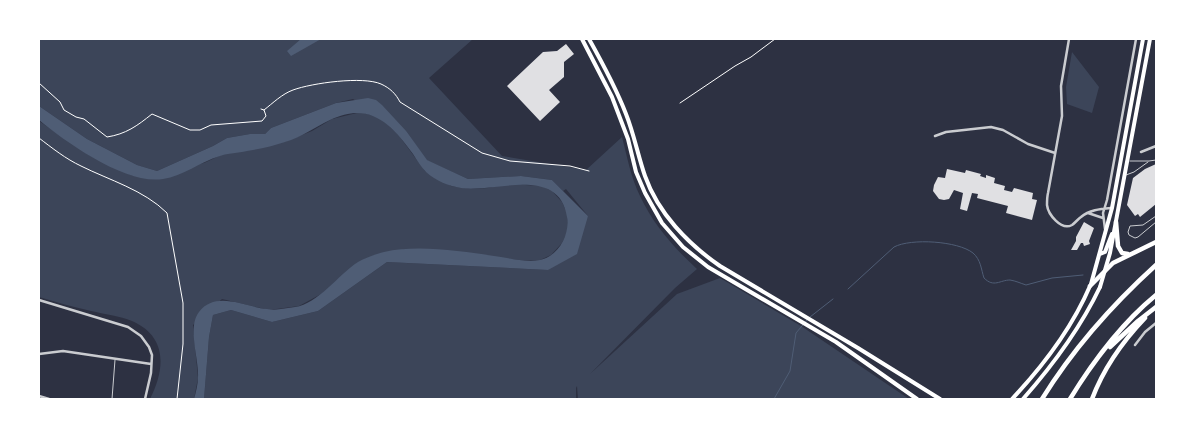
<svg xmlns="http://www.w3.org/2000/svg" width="1195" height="438" viewBox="0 0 1195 438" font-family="'Titillium Web',sans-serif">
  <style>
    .green { fill: #3c4559 }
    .water { fill: #4f5d75 }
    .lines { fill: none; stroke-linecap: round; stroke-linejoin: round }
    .stream { stroke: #4f5d75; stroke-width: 1 }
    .building { fill: #e0e0e3 }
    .path { stroke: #fff; stroke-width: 1 }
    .service { stroke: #caccd0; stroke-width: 1 }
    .minor { stroke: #caccd0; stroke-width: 2.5 }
    .primary { stroke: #fff; stroke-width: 4 }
    .trunk { stroke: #fff; stroke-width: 4 }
    .motorway { stroke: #fff; stroke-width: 4.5 }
  </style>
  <rect width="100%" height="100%" fill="#2d3142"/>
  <path class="green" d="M39 39H473L429 78 502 156 586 170 622 137C627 156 631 178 640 196 653 224 674 248 697 269L675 288 590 374 677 294 720 278 801 326 909 399H578L577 386 576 388V399H204L209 337 213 315 231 310 272 322 318 311 387 262 548 270 588 216 566 189 563 191 552 180 521 176 468 179 426 160 407 132 353 99 336 103 271 128 265 134H250L227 138 213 146 157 171 137 165 87 139 39 106Z
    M1072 52 1099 87 1092 113 1067 104 1066 87Z
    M361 112 380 118 397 133 425 171 451 186 469 189 488 188 506 184 542 186 552 191 562 202 567 213 568 231 562 243 551 255 540 260H519L426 249H404L299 306 269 310 222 299 193 325 198 378 194 399H150C165 369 168 337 132 321 120 316 104 314 91 311 73 307 56 302 39 297V121L89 155 133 176 204 163 221 155 287 141 312 131 332 119Z"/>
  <path class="water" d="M301 39H321L291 56 287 51Z
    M368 98 376 100 382 105 407 132 427 160 468 179 521 176 552 180 588 216 577 254 548 270 387 262 318 311 272 322 231 310 213 315 209 337 204 399H194C196 392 198 384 198 377 199 359 187 327 199 312 216 290 245 307 267 309 276 311 286 308 295 307 318 304 338 275 358 262 365 258 376 254 384 252 420 244 465 252 501 257 513 259 527 262 540 260 559 256 570 234 567 217 559 165 494 193 461 188 449 186 436 181 426 172 421 167 417 160 413 154 391 123 369 101 330 120 315 127 302 137 285 142 273 146 260 149 247 151 238 153 228 153 220 156 200 162 183 176 163 179 126 185 67 143 39 120V106L87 139 137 165 157 171 213 146 227 138 250 134H265L271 128 336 103Z"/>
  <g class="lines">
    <path class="stream" d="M848 289 894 247C911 238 958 241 973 253 981 260 981 269 984 278 994 288 1000 280 1010 280 1016 281 1020 283 1026 285L1052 278 1083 275
      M810 317 833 299
      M774 399 790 371 796 333 807 320"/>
  </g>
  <path class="building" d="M566 44 574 54 564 62V77L549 90 560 102 540 121 507 86 543 52 557 51Z
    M1156 164V204L1140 217 1138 214 1135 216 1127 205 1133 178 1145 169Z
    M947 169 965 173 966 170 981 174 980 176 986 178V175L995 178 994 183 1005 186 1004 190 1012 192 1014 188 1033 193 1032 199 1037 200 1032 220 1006 213 1008 206 977 198 978 194 972 193 967 211 960 209 963 193 954 190 949 199 944 200 939 199 933 191 934 185 938 177 945 178Z
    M1084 222 1094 228 1089 241 1090 244 1084 246 1083 243H1081L1077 250H1071L1076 241V237Z"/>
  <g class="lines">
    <path class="path" d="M39 83 60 102 64 110 76 117 84 119 107 137C126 134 137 126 152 114L190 130H200L211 125 262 121 266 116 264 110 261 109
      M680 103 735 66 751 57 775 39
      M264 110C273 103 282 94 293 90 312 83 363 76 381 84 390 88 396 94 400 102L482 153 510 161 570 166 589 171
      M39 138C52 148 66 159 81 166 109 180 144 190 167 213L183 303V344L177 399"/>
    <path class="service" d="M1130 161H1149L1156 160
      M1126 175 1134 172 1148 162
      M1156 216 1143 225 1130 226 1128 232 1129 235 1135 238 1138 237 1156 222
      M112 399 115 360"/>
    <path class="minor" d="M1069 39 1061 86 1062 116 1048 193C1047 197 1047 201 1047 205 1048 214 1061 231 1072 225 1075 223 1078 219 1081 217 1089 210 1100 209 1111 208
      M935 136 946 132 991 127 1003 130 1028 144 1055 153
      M1141 152 1156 146
      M1088 213 1103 218
      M1105 229 1103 213 1107 200 1136 39
      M39 300 128 327 141 336 149 347 152 355 151 373 145 399
      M1135 345 1145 332 1156 323
      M39 354 63 351 151 364
      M39 396 49 399"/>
    <path class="primary" d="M1100 254 1105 252 1112 234
      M1091 284 1112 208 1143 39
      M1100 287 1110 253 1150 39"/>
    <path class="trunk" d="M582 39 612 97 628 139 636 172 645 193 662 223 683 247 708 267 836 342 917 399
      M589 39C603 64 616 88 626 114 634 134 638 156 645 176 658 213 688 244 720 266L858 348 940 399
      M1012 399C1044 365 1072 328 1090 286
      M1023 399C1053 365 1080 329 1100 287"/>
    <path class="motorway" d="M1116 222 1118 246 1122 253 1128 254
      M1090 286 1113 263 1156 242
      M1110 347 1138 321 1156 307
      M1042 399C1073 349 1113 304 1156 265
      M1070 399C1092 363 1123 322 1156 295
      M1092 399C1103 370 1123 341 1145 318"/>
  </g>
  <rect width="1195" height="438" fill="none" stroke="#ffffff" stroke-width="80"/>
</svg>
